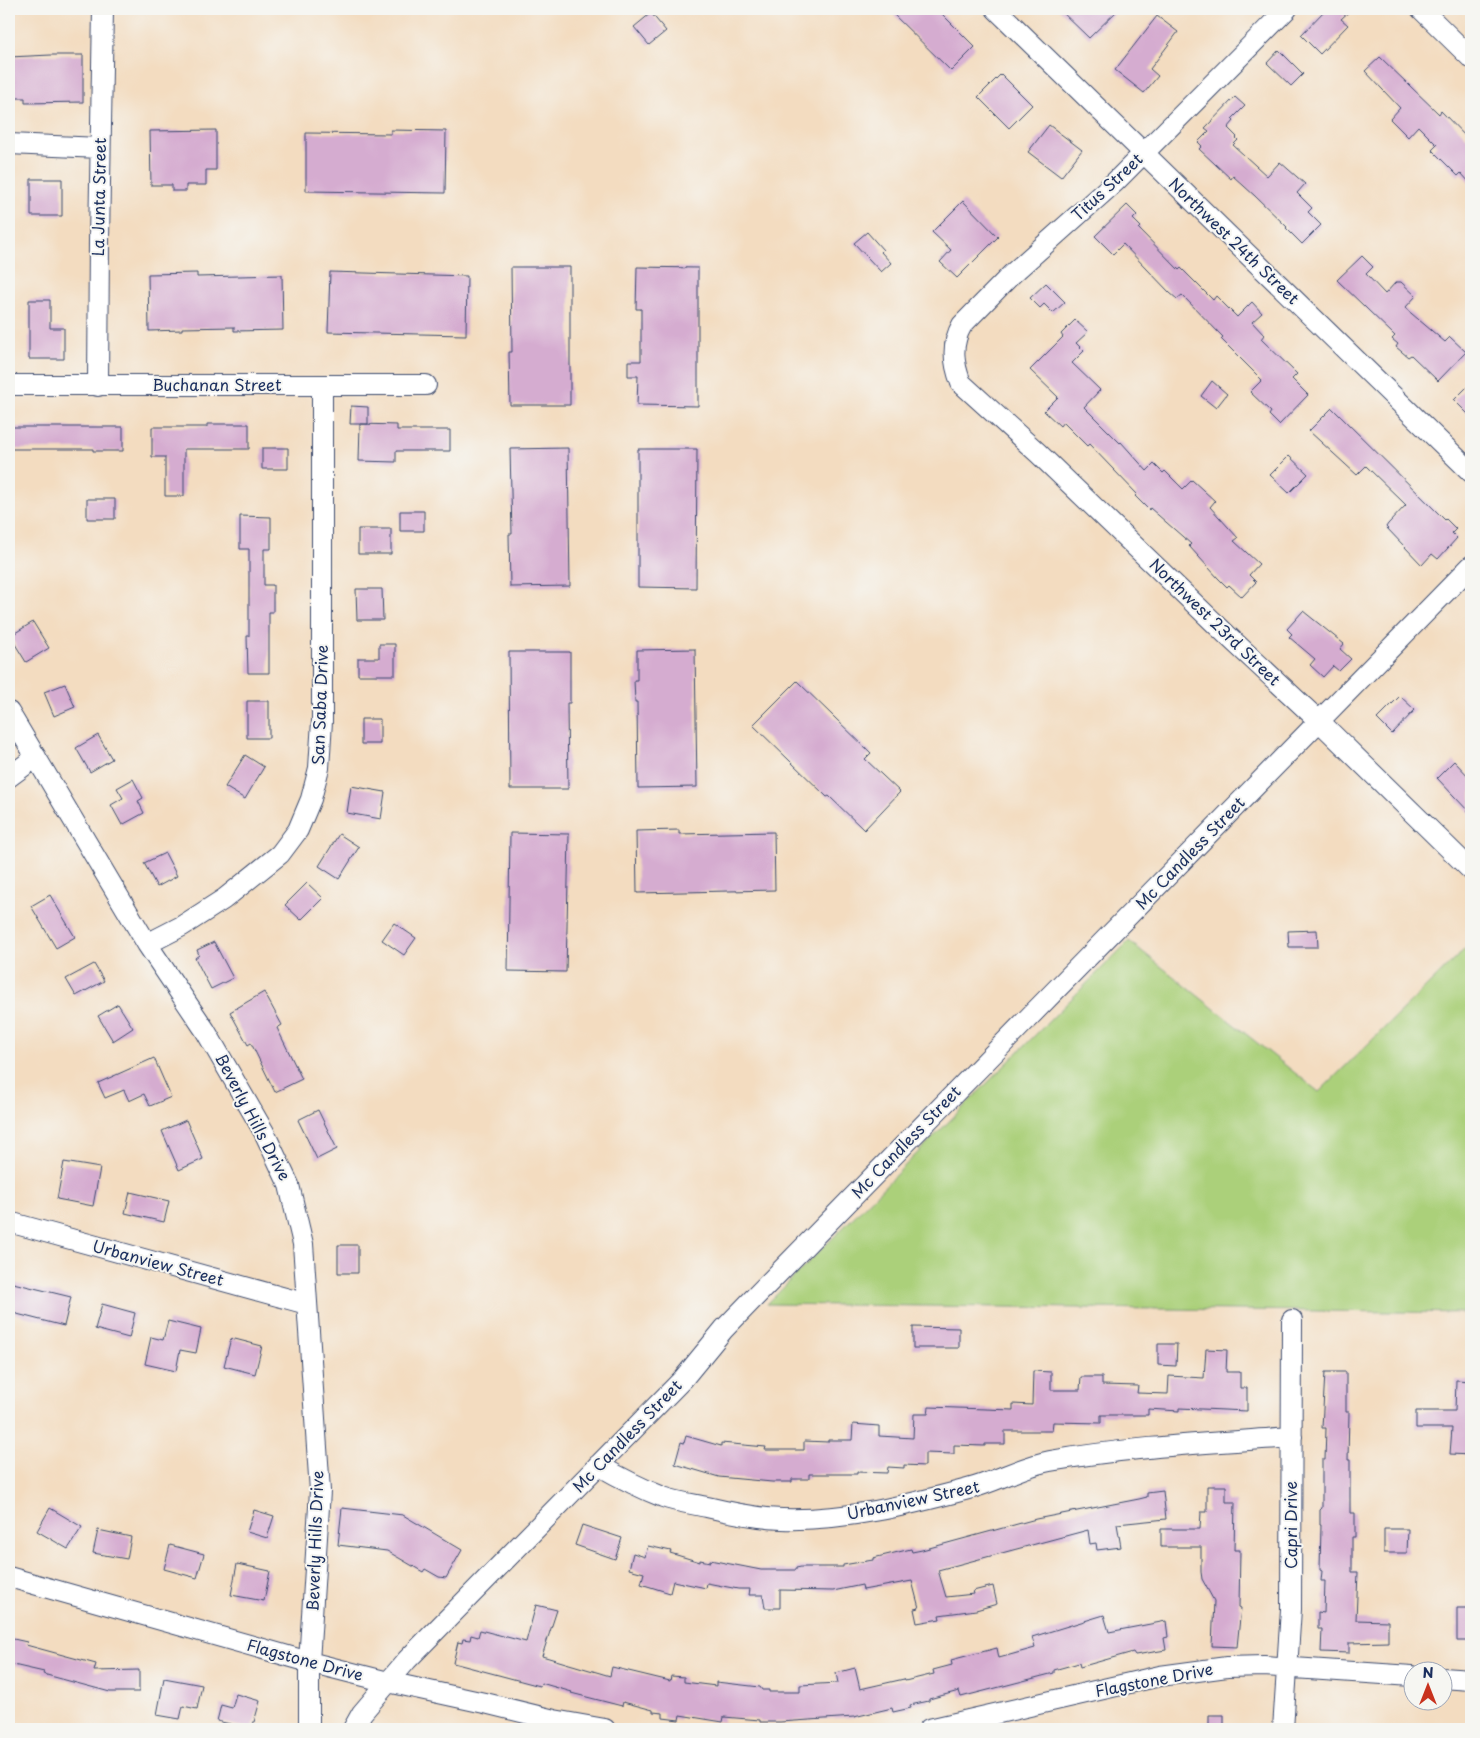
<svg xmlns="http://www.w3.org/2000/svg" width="1480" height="1738" viewBox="0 0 1480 1738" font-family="'Playpen Sans',sans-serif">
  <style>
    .green { fill: #abd07a; stroke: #63806c }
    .building { fill: #d5acd0 }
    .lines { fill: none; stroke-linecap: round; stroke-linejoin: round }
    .street-casing { stroke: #3b496d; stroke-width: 22 }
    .street { stroke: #fff; stroke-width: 20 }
    .labels { text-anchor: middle; stroke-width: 4; stroke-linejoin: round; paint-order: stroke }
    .street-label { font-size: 16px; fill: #1b2f5e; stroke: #f6f6f2 }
  </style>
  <rect width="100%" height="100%" fill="#f6f6f2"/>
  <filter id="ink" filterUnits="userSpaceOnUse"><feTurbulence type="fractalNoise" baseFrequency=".02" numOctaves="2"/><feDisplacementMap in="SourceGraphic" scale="10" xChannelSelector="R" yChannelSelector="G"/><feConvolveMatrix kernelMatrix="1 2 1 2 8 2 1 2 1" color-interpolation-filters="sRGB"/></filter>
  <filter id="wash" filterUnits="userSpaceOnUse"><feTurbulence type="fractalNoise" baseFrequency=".0096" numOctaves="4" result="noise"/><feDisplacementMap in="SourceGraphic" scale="20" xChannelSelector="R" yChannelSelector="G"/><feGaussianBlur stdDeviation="1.12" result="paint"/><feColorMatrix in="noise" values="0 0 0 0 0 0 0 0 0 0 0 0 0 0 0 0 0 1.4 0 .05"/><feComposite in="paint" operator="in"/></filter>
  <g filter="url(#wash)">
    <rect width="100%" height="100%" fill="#f3dcc0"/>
    <path class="green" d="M1129 941 1319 1092 1471 943V1313L767 1304Z"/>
    <g id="blocks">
      <path class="building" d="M888 9H937L975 47 951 71Z
        M1059 9H1119L1089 38Z
        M1326 9H1352L1341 19 1348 25 1320 54 1301 35Z
        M651 13 666 31 649 45 634 27Z
        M1157 16 1178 32 1150 69 1158 76 1144 93 1115 70Z
        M1279 50 1303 74 1291 86 1267 63Z
        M51 55H83V102L25 103V98H10L9 57Z
        M1380 57 1439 114 1441 111 1471 142V184L1461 173 1458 176 1432 150 1437 145 1418 126 1408 137 1390 119 1400 108 1365 71Z
        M1001 74 1032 105 1009 128 978 97Z
        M1235 97 1245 106 1232 119 1234 121 1228 128 1237 137 1236 138 1238 140 1233 145 1267 176 1280 162 1305 184 1297 193 1312 208 1308 212 1321 225 1302 244 1286 228 1287 227 1255 196 1233 176 1231 179 1199 149 1202 146 1198 142 1209 131 1205 128Z
        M1049 125 1082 150 1061 177 1028 152Z
        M216 130V170H206V185H186V191H172V185H151L150 131Z
        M391 130 446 131 445 193 306 191V133L391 134Z
        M31 179H62V216H31Z
        M963 201 998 237 957 278 940 262 951 250 932 232Z
        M1127 205 1137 215 1133 219 1141 227 1139 229 1179 270 1181 268 1213 300 1216 296 1237 317 1252 302 1262 313 1252 322 1264 335 1261 339 1297 374 1292 379 1308 395 1279 425 1269 415 1271 412 1250 392 1262 380 1221 339 1223 337 1182 295 1177 299 1170 293 1123 244 1113 254 1095 236Z
        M867 232 883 250 881 252 891 263 881 272 854 243Z
        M1362 256 1373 267 1366 274 1385 294 1396 282H1401L1416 296 1405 308 1445 342 1450 337 1466 352 1438 381 1411 355 1408 357 1396 347 1398 344 1392 339 1395 336 1337 280Z
        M511 267H570V405H510L509 352H512Z
        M637 267 698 268V406L637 405 638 376H628V361H641V309H636Z
        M330 272 467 276 466 335 328 332Z
        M197 273V277L282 275 283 330 234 331V327L182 328V330L149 331 148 274Z
        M1046 283 1065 302 1053 313 1044 304 1040 308 1030 298Z
        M29 300H50V328H64V359H29Z
        M1075 320 1088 332 1076 343 1084 351 1072 363 1100 390 1084 407 1120 443 1121 442 1147 471 1154 464 1163 473 1165 471 1183 489 1192 480 1215 501 1210 507 1238 538 1234 541 1259 564 1249 575 1256 582 1242 597 1229 585 1227 587 1218 578 1189 546 1191 544 1150 508 1149 510 1135 496 1137 494 1089 444 1087 446 1063 422 1060 426 1044 411 1058 397 1030 370 1063 337 1061 334Z
        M1212 381 1227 394 1216 408 1201 396Z
        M1471 383V417L1454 400Z
        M351 406 368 407V424H350Z
        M1332 408 1445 520 1446 519 1456 529 1452 533 1457 538 1438 559 1432 554 1422 565 1386 527 1388 524 1406 505 1366 466 1357 475 1309 431Z
        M207 424H249V449H184V496H165V457H152V427H207Z
        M360 424 397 425V430H450V451H396V462L359 461Z
        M9 427H123V451H93V449H9Z
        M262 448H288V469H262Z
        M568 448 570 586 510 587 509 534H512L510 449Z
        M638 449H697L696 588 638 587Z
        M1289 456 1308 474 1289 493 1270 475Z
        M87 499H115V519H87Z
        M400 511H424V531H400Z
        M240 516 271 517V549H264V585H273V612H269V673H248L247 636H249V549H240Z
        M358 529H391V554H358Z
        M356 589H382L383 620H357Z
        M1303 611 1344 644 1340 649 1351 659 1339 671 1333 666 1323 677 1310 665 1315 659 1289 637 1292 634 1287 629Z
        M33 622 49 648 26 662 10 636Z
        M379 644H395V675H358V658H379Z
        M695 649 697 787 638 788 637 702H635L634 680H637V650Z
        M509 652H570V703H567L568 789H510Z
        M797 681 871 753 865 759 900 792 864 830 829 796 827 797 753 725Z
        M65 684 75 707 54 716 44 692Z
        M1400 696 1415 710 1392 734 1377 719Z
        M247 701H269V738H247Z
        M361 719H380V744H361Z
        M98 735 112 759 90 772 76 748Z
        M245 755 264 767 245 799 225 787Z
        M1454 761 1471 779V814L1437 778Z
        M133 779 143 798 138 801 144 813 122 825 111 805 123 798 117 788Z
        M351 786 385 792 381 819 347 813Z
        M679 830V834L774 832 775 890 637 893 636 831Z
        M510 833 569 834 566 972 508 971Z
        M339 834 359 847 339 879 319 866Z
        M165 853 177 876 157 887 144 863Z
        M307 883 323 898 301 920 285 905Z
        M50 895 75 937 56 948 31 906Z
        M394 923 416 938 404 955 382 940Z
        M1317 930 1318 947H1289L1288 931Z
        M214 942 233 978 211 989 195 958 199 955 197 950Z
        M94 964 104 981 76 996 66 979Z
        M264 992 282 1025 277 1028 302 1079 275 1092 251 1043 248 1045 230 1012Z
        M118 1004 133 1028 113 1041 98 1016Z
        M154 1058 171 1097 150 1106 144 1094 129 1101 124 1090 105 1098 98 1083Z
        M318 1110 337 1149 317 1159 298 1120Z
        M186 1120 203 1159 179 1170 162 1131Z
        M64 1162 100 1168 93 1206 57 1199Z
        M130 1192 169 1201 164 1222 125 1213Z
        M338 1245H358V1273H338Z
        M9 1282 71 1297 64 1326 9 1312Z
        M102 1304 135 1313 129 1338 95 1329Z
        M168 1321 201 1329 196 1353 180 1350 176 1371 145 1364 151 1337 163 1340Z
        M913 1327 959 1328V1348H913Z
        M231 1338 262 1346 255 1374 224 1366Z
        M1158 1344H1177L1176 1366 1158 1365Z
        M1206 1349 1227 1350 1226 1372H1240V1388H1247V1411L1179 1408V1411L1148 1409V1415H1101V1423L1053 1422 1052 1431H1005V1444H985V1446L954 1445V1454L925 1453V1466L904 1465V1468L888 1467 887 1473 857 1472V1474H809V1479H792V1482H772L719 1477 675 1464 681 1442 684 1443 686 1436 721 1446V1443L766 1447 765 1450H804V1441L828 1442V1440H852L853 1424 879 1426V1436L913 1438 914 1414H928L929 1407 1013 1410V1404L1032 1405 1033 1371 1051 1372V1390H1080L1081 1377H1102V1385L1138 1386 1137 1393 1168 1394 1169 1376 1204 1378Z
        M1325 1372H1346V1412H1349L1348 1460H1350V1513H1355V1537H1352V1572H1358L1356 1620 1388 1621V1642L1349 1643V1653L1321 1652 1322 1629H1318V1612L1324 1613 1325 1581H1321L1322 1571 1320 1570 1321 1525H1320V1510L1322 1508V1460H1325L1326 1428H1322Z
        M1456 1380 1471 1381V1455L1450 1454 1452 1428H1416V1411H1455Z
        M1207 1486H1226V1502H1235L1234 1550H1240L1239 1607 1241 1608 1237 1647 1212 1646 1214 1601 1202 1579 1201 1572V1547H1161V1529H1200L1201 1512H1207Z
        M1163 1491 1166 1519 1117 1524 1121 1547 1097 1550 1096 1543 1090 1544 1088 1530 938 1570 946 1597 974 1594 973 1591 993 1586 997 1604 976 1610 939 1615 940 1619 917 1623 914 1609 919 1608 912 1581 863 1590 862 1585 833 1591 780 1590V1608H765L763 1595H749L750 1589H738L707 1583 706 1588 673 1581 670 1593 641 1584 644 1573 629 1569 633 1553 645 1557 648 1546 671 1551 670 1553 700 1562V1560L710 1562V1560L761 1570H796V1568L801 1567H843V1565L873 1560V1558L911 1549 912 1552 922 1550 1036 1519 1139 1499 1147 1497V1493Z
        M50 1508 82 1527 68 1549 37 1531Z
        M342 1508 403 1515 462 1550 446 1578 439 1577 425 1569 423 1572 387 1551 338 1545Z
        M254 1510 274 1516 267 1538 247 1532Z
        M582 1525 622 1538 615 1559 575 1545Z
        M1384 1529H1408L1407 1553H1384Z
        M98 1530 131 1537 127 1559 93 1553Z
        M170 1545 204 1554 197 1578 164 1569Z
        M237 1564 270 1571 264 1601 231 1595Z
        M536 1605 557 1610 542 1656 610 1676 612 1667 670 1681 671 1676 684 1677V1682L716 1686V1682L760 1687 762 1690H769V1692H800V1685L838 1683 836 1673 855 1668 860 1689 904 1679 905 1681 934 1674 933 1670 952 1665 951 1660 997 1648 999 1658 1035 1648 1032 1637 1104 1615 1109 1632 1166 1621 1168 1637 1164 1638 1166 1650 1135 1655 1133 1652 1080 1667 1079 1663 1054 1670V1673L961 1697 959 1691 929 1699V1701L910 1705 911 1708 893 1712 892 1708 854 1717 780 1722H760V1720L724 1717 723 1722 680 1715 679 1720 663 1718V1713L653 1712V1710L623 1702 622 1706 571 1693 572 1692 541 1683 540 1686 453 1663 458 1642 462 1643 463 1639 470 1640 471 1635 478 1637 480 1630 526 1642Z
        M1457 1608H1471V1641H1457Z
        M9 1638 27 1642 26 1645 96 1664 94 1671 139 1670V1692H110L43 1674 44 1672 9 1664Z
        M164 1678 202 1685 197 1709 183 1706 180 1719 157 1715Z
        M236 1694 260 1701 252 1729 217 1721 221 1705 232 1708Z
        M1209 1715H1224V1729H1209Z"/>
    </g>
  </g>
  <g filter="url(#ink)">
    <use href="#blocks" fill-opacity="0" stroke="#3b496d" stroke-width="1"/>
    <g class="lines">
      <defs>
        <path id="street" d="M996 9 1471 472
          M1287 9 1115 182 1012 274 962 325C951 344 953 363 961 383L1038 453 1228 636 1319 721 1471 870
          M1421 9 1471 58
          M9 144 100 148
          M9 385H426
          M98 386 99 240 103 9
          M9 712 147 944 205 1030 264 1132 289 1185 303 1244 320 1491 309 1662V1729
          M9 777 36 757
          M147 944 182 926 224 899 280 854 298 830 311 799 319 768 322 721V385
          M9 1222 307 1304
          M598 1465C619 1477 640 1488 663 1497 677 1502 693 1504 707 1507 732 1513 757 1518 782 1519 845 1521 908 1505 968 1489 996 1482 1022 1466 1050 1461 1130 1447 1211 1443 1292 1437
          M9 1577 309 1662 388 1682 489 1704 554 1720 605 1729
          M1442 1678 1471 1680
          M353 1729 362 1713 407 1660 683 1379 724 1329 754 1298 1471 566
          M929 1729 1160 1676 1227 1667 1264 1666 1412 1676
          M1283 1729 1291 1609 1292 1320"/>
      </defs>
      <use href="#street" class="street-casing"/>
      <use href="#street" class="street"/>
    </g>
  </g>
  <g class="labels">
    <g class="street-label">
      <text transform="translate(1107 187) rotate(-43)" y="6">Titus Street</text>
      <text transform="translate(99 197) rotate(-89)" y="6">La Junta Street</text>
      <text transform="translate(1234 241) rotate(44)" y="6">Northwest 24th Street</text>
      <text x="217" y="391">Buchanan Street</text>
      <text transform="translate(1215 622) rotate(44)" y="6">Northwest 23rd Street</text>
      <text transform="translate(320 705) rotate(-88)" y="6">San Saba Drive</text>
      <text transform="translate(1190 853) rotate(-46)" y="6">Mc Candless Street</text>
      <text transform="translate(253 1117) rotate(62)" y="6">Beverly Hills Drive</text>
      <text transform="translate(906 1142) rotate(-46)" y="6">Mc Candless Street</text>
      <text transform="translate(158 1263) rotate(15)" y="6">Urbanview Street</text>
      <text transform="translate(627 1436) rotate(-46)" y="6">Mc Candless Street</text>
      <text transform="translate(913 1500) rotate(-12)" y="6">Urbanview Street</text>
      <text transform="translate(1291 1525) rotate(-90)" y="6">Capri Drive</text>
      <text transform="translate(315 1541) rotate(-88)" y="6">Beverly Hills Drive</text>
      <text transform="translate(305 1660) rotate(15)" y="6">Flagstone Drive</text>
      <text transform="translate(1154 1680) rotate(-11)" y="6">Flagstone Drive</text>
    </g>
  </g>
  <rect width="1480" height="1738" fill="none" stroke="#f6f6f2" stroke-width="30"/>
  <g transform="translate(1428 1686)"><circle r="24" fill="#f6f6f2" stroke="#9ea6b7"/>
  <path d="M0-4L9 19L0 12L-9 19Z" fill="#c8321e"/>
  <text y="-8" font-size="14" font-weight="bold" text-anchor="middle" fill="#1b2f5e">N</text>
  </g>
</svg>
